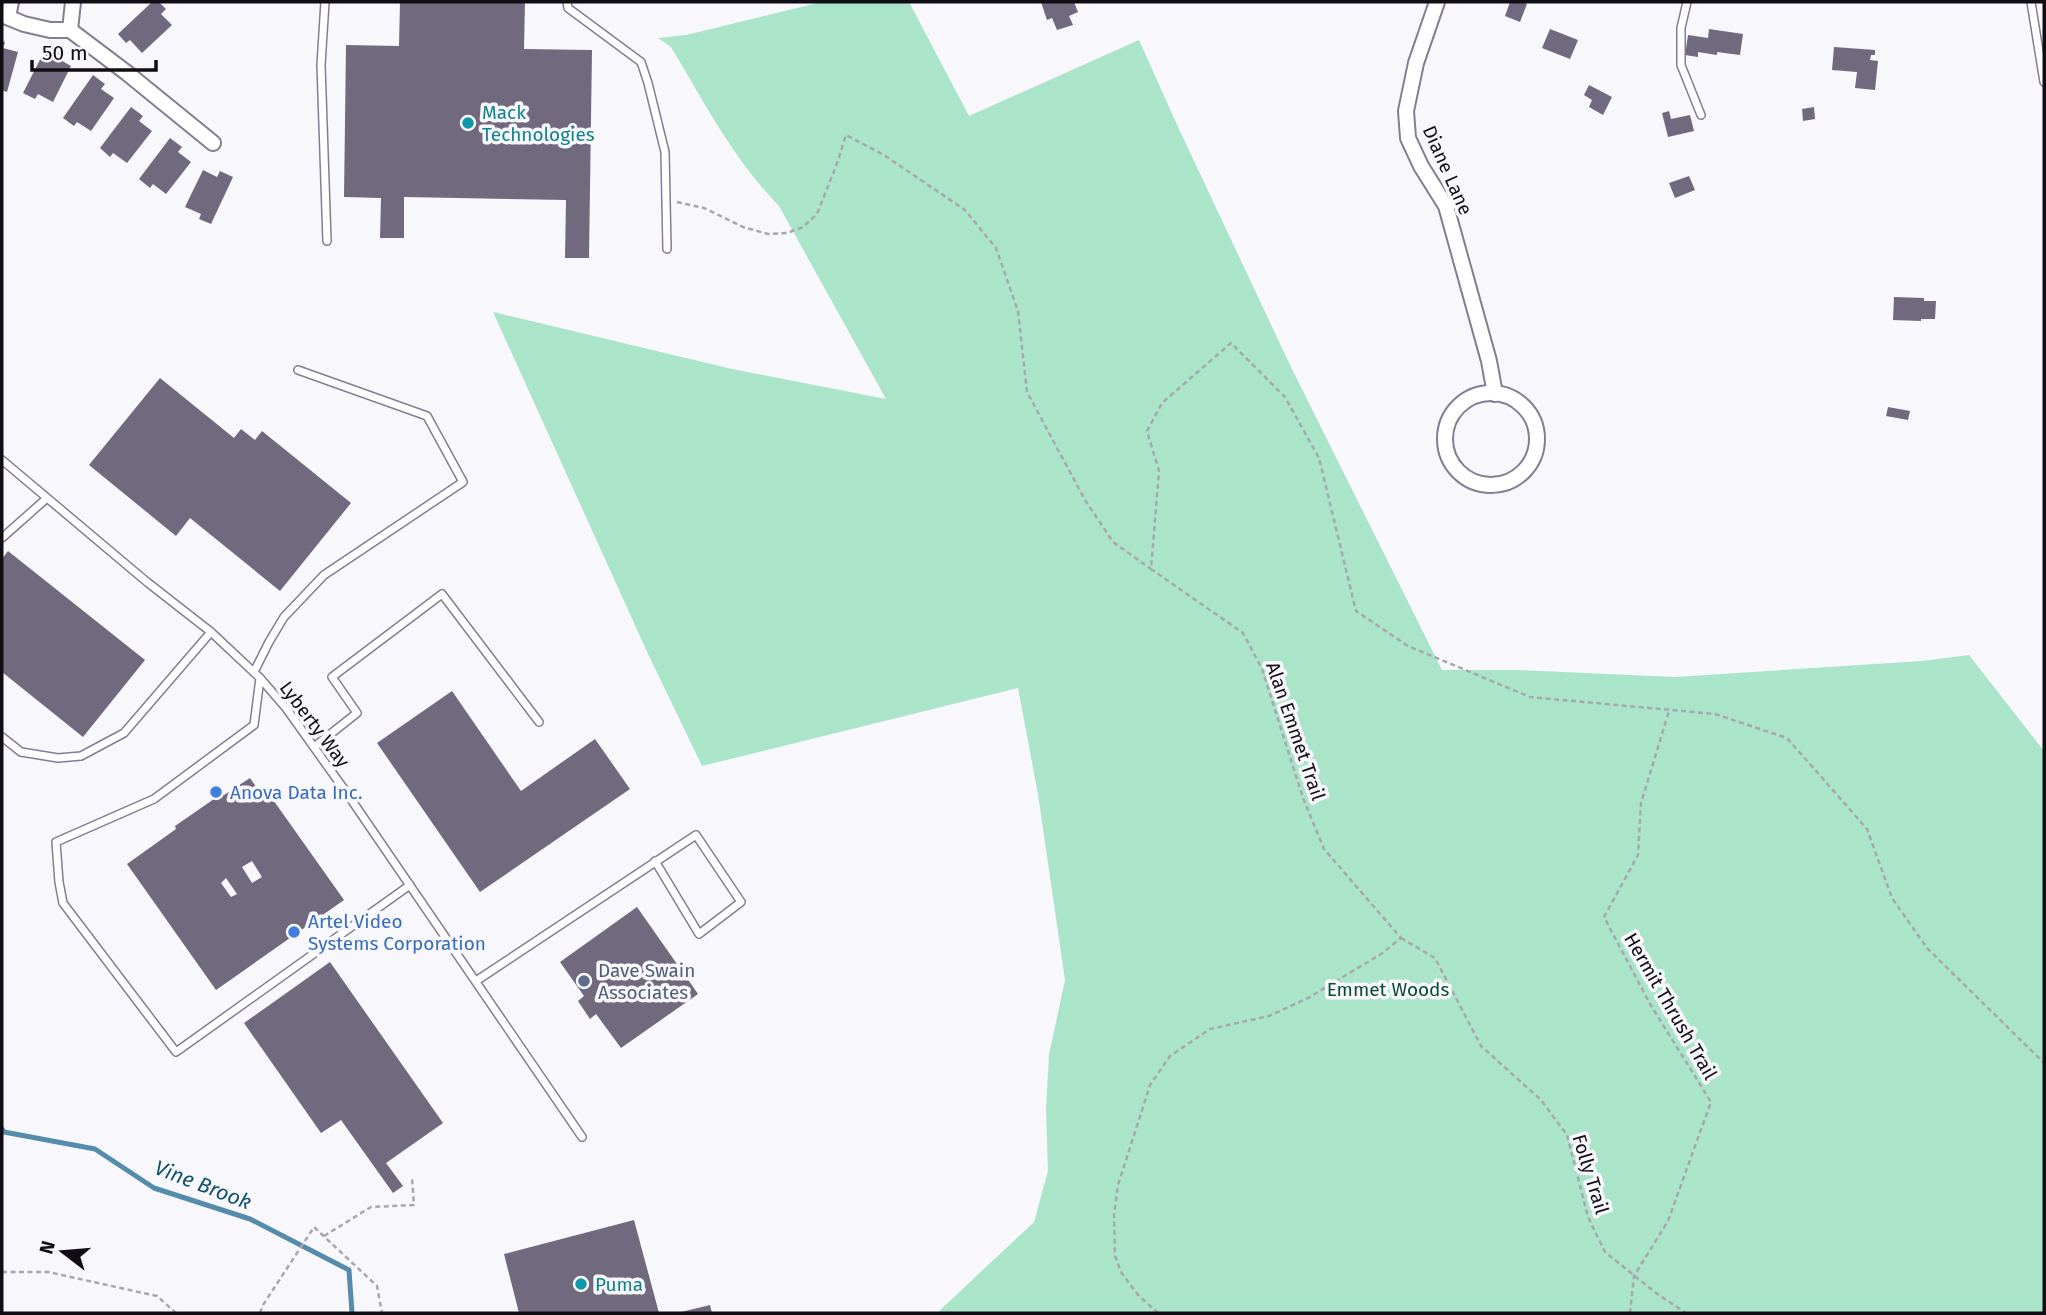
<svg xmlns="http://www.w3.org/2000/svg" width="2046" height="1315" viewBox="0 0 2046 1315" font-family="'Fira Sans',sans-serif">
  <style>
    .green { fill: #aae5c9 }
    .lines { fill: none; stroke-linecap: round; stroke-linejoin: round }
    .stream { stroke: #568cab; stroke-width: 5 }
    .building { fill: #71697e; fill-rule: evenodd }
    .service-casing { stroke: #857d93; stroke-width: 10 }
    .minor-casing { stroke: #857d93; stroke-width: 18 }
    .path { stroke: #a8a7ad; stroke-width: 2.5; stroke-dasharray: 5 3.5; stroke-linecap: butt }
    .service { stroke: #fff; stroke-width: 7 }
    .minor { stroke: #fff; stroke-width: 14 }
    .culture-dot { fill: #0f9aa8; stroke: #f8f7fc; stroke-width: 2.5 }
    .shop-dot { fill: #3f7fe0; stroke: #f8f7fc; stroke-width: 2.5 }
    .service-dot { fill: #5c6f8a; stroke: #f8f7fc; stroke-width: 2.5 }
    .labels { text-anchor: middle; stroke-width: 7; stroke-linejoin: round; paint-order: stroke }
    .culture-label { font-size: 19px; fill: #0d838f; stroke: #f8f7fc; text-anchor: start }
    .street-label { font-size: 19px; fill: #100d15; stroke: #f8f7fc }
    .shop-label { font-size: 19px; fill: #366cbe; stroke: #f8f7fc; text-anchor: start }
    .service-label { font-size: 19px; fill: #4e5e75; stroke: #f8f7fc; text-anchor: start }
    .park-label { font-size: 19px; fill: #064c35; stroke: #f8f7fc }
    .water-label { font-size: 21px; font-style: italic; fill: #0f506b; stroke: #f8f7fc }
  </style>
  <rect width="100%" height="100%" fill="#f8f7fc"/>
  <path class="green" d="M822 2H909L969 116 1139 40 1178 127 1290 365 1442 670H1516L1675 677 1922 661 1969 655 2044 751V1313H937L1034 1222 1048 1171 1046 1109 1049 1055 1065 980 1038 794 1018 688 702 766 649 656 493 312 732 369 886 399 779 206C734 160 704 102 671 47L658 38 686 35Z"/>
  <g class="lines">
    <path class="stream" d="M2 1129 4 1132 95 1149 154 1188 250 1219 349 1270 352 1313"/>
  </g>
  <path class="building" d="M152 2H159L166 9 161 14 172 25 142 53 130 40 126 43 118 34Z
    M400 2H525L524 49 592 50 589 258H565L566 200 404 197V238H380L381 198 344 197 346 45 399 46Z
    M1041 2H1074L1078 12 1069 16 1073 25 1057 30 1052 18 1047 20Z
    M1510 2H1521L1527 4 1520 22 1505 16Z
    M1550 29 1578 40 1570 59 1542 48Z
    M1709 29 1743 34 1740 55 1717 52V55L1698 52V57L1685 55 1688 35 1708 38Z
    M2 41 5 42 3 48 18 52 7 92 2 90Z
    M47 46 60 53 57 58 71 66 53 102 38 94 35 99 23 93Z
    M1834 47 1875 50V55H1871L1870 60 1878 61 1875 90 1855 88 1857 72 1832 70Z
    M93 75 105 84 101 89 114 98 91 131 77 122 74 126 63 118Z
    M1589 85 1612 97 1603 115 1589 107 1592 100 1584 95Z
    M131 107 143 116 139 121 152 131 127 163 113 153 110 157 100 148Z
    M1814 107 1815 119 1803 121 1802 109Z
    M1669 111 1671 119 1690 115 1694 131 1668 137 1662 113Z
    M170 138 182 147 178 152 191 162 166 194 153 184 150 188 139 179Z
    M203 170 217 177 220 171 233 177 211 224 199 219 201 214 185 207Z
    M1689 176 1695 190 1675 198 1669 183Z
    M1894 297 1924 298V301H1936L1935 319H1921V321L1893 320Z
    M160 378 234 438 241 429 255 440 262 431 351 503 280 591 190 518 176 536 89 465Z
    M1888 407 1910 411 1908 420 1886 416Z
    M8 551 145 660 83 737 2 672V559Z
    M452 691 521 791 595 739 630 789 480 892 377 743Z
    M250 778 259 791 264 787 344 900 216 990 127 864 176 829 175 826 214 799 208 792 217 785 224 795ZM252 861 262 877 252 883 242 867ZM226 878 237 894 231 897 221 883Z
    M637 907 698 994 621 1048 596 1014 590 1019 578 1001 584 996 560 962Z
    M330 962 443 1123 386 1163 403 1186 393 1193 341 1120 321 1133 244 1023Z
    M634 1220 659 1313H519L504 1254Z
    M710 1305 712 1313H681V1312Z"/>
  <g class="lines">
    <defs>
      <path id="service" d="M325 2 321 65 327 241
        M567 2 568 8 641 62 648 83 665 152 667 249
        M1687 2 1681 28V65L1701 115
        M2031 2 2044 82
        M2 460 147 582 211 632 260 678 286 708 346 792 582 1137
        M2 538 47 498
        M254 672 269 642 284 617 324 575 463 482 427 416 298 370
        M260 678 254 725 154 799 56 842 59 882 63 903 176 1052 410 885
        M2 737 21 752 58 758 81 756 124 733 211 632
        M314 747 357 713 332 677 442 594 539 722
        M476 981 696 835 741 902 699 934 655 861"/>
      <path id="minor" d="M1437 2 1416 63 1406 111 1408 138 1421 166 1446 206 1489 361 1495 394
        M2 15 24 24 50 30H70L127 73 213 143
        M8 17 11 2
        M70 30 73 2
        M1445 439a46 46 0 1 1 92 0a46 46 0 1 1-92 0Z"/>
    </defs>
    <use href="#service" class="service-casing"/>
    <use href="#minor" class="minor-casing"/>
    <path class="path" d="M677 202 704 208 743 227 768 234 787 233 803 227 817 214 836 166 846 135 884 155 965 210 996 248 1018 311 1027 392 1085 500 1113 542 1151 569
      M1401 938 1435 958 1481 1046 1541 1100 1567 1135 1588 1217 1605 1252 1656 1293 1686 1313
      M324 1236 371 1207 414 1205 412 1178
      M2 1272H48L157 1296 176 1313
      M260 1313 263 1305 314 1227 377 1286 382 1313
      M1158 1313 1138 1295 1121 1272 1115 1256 1114 1215 1118 1185 1150 1085 1170 1056 1210 1029 1269 1016 1308 998 1381 954 1401 938 1324 849 1303 798 1262 669 1243 633 1151 569 1159 471 1147 431 1162 403 1231 343 1285 397 1319 458 1356 611 1408 646 1530 697 1715 714 1787 738 1867 829 1892 898 1927 948 2044 1063
      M1630 1313 1634 1276 1668 1221 1711 1102 1650 1004 1604 917 1638 855 1641 803 1669 711"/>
    <use href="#service" class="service"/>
    <use href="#minor" class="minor"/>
  </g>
  <g class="culture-dot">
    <circle cx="468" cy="123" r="7"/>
    <circle cx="581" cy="1284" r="7"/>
  </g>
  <g class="shop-dot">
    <circle cx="216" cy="792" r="7"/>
    <circle cx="294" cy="932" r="7"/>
  </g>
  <circle class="service-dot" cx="584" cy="981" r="7"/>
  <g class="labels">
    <g class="culture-label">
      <text x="482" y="119">Mack<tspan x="482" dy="22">Technologies</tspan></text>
      <text x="595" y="1291">Puma</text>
    </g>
    <g class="street-label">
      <text transform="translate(1448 170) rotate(66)" y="7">Diane Lane</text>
      <text transform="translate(315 724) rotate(53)" y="7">Lyberty Way</text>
      <text transform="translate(1296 731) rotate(71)" y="7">Alan Emmet Trail</text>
      <text transform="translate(1671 1006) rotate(60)" y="7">Hermit Thrush Trail</text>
      <text transform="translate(1591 1174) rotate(73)" y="7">Folly Trail</text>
    </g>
    <g class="shop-label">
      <text x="230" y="799">Anova Data Inc.</text>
      <text x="308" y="928">Artel Video<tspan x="308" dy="22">Systems Corporation</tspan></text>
    </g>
    <g class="service-label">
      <text x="598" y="977">Dave Swain<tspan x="598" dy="22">Associates</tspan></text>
    </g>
    <g class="park-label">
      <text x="1388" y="996">Emmet Woods</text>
    </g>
    <g class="water-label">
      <text transform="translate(203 1185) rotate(21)" y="7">Vine Brook</text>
    </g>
  </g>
  <rect width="2046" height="1315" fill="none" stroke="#100d15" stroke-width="7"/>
  <g transform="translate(63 1252) rotate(286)" stroke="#f8f7fc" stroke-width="5" paint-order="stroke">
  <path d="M0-5L12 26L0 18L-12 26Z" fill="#100d15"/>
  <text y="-10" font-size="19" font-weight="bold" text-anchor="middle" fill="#100d15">N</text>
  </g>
  <path d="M32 60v10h124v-10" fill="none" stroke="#100d15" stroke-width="3.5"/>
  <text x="42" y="60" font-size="21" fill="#100d15" stroke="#f8f7fc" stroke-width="5" paint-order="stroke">50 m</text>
</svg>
